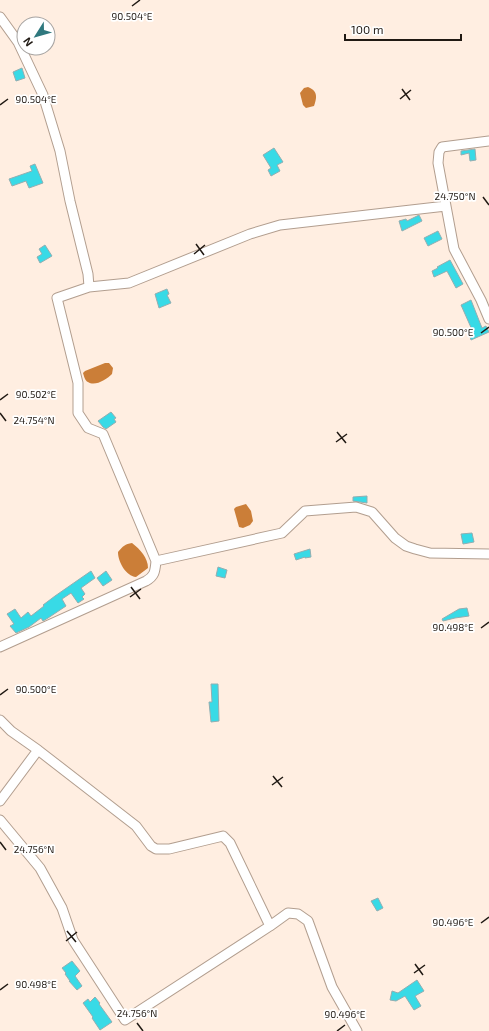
<svg xmlns="http://www.w3.org/2000/svg" width="489" height="1031" viewBox="0 0 489 1031" font-family="'Exo 2',sans-serif">
  <style>
    .water { fill: #cb7e38 }
    .building { fill: #38dae6; stroke: #92aeb1 }
    .lines { fill: none; stroke-linecap: round; stroke-linejoin: round }
    .minor-casing { stroke: #b29e8f; stroke-width: 11 }
    .minor { stroke: #fff; stroke-width: 9 }
    .ticks { fill: none; stroke: #201913; stroke-width: 1.5 }
    .ticks-label { font-size: 10px; text-anchor: middle; fill: #201913; stroke: #fff; stroke-width: 3.5; stroke-linejoin: round; paint-order: stroke }
  </style>
  <rect width="100%" height="100%" fill="#ffeee1"/>
  <path class="water" d="M308 87C318 91 317 97 314 106L306 108 303 105 300 93 304 88Z
    M105 363H109L113 368 112 374C107 379 95 387 88 382 85 381 84 376 83 373L85 371Z
    M246 504 251 511 253 521 250 525 243 528 239 527 234 509 236 507Z
    M132 543C140 549 148 558 148 568L136 577C126 576 118 562 118 552 123 546 125 544 132 543Z"/>
  <path class="building" d="M22 68 25 78 16 81 13 72Z
    M274 148 283 162 277 165 280 171 271 176 268 170 271 168 263 155Z
    M475 149 476 160 470 161 469 153 461 155V151Z
    M35 164 43 183 29 188 26 181 12 186 9 179 32 171 30 166Z
    M419 215 422 221 402 231 399 221 406 219 407 221Z
    M438 231 442 239 428 246 424 238Z
    M45 245 52 256 40 263 37 257 42 254 39 249Z
    M450 260 463 284 456 288 447 271 434 277 432 271 438 268 437 267Z
    M167 289 169 294 167 295 171 303 159 308 155 294Z
    M471 300 482 328 486 326 489 332 471 340 469 334 473 332 461 305Z
    M111 412 116 418 114 419 116 422 106 429 103 427 98 421Z
    M367 496V503L353 501V497Z
    M472 533 474 542 463 544 461 534Z
    M310 549 311 557 305 558V557L296 560 294 554Z
    M218 567 227 570 225 578 216 576Z
    M91 571 95 578 81 588 85 594 82 597 84 599 78 603 71 593 62 599 66 606 48 618 43 621 41 618 29 627 16 633 10 626 14 624 7 614 15 609 21 618 28 612 31 616 44 606 43 605 55 596Z
    M106 571 112 580 103 586 97 578Z
    M467 608 469 616 455 618 443 621 442 619 459 609Z
    M211 684H218L219 721 211 722 209 702H212Z
    M378 898 383 908 377 911 371 901Z
    M72 961 80 971 75 976 82 986 77 990 69 981H70L65 974 66 973 62 968Z
    M417 980 424 991 415 996 421 1006 414 1010 405 996 396 1001 390 1000 392 991 398 993Z
    M95 997 100 1003 99 1004 112 1022 100 1030 92 1018 93 1017 83 1003 88 999 90 1002Z"/>
  <g class="lines">
    <defs>
      <path id="minor" d="M0 17 18 42 43 95 60 151 70 201 88 274 89 287 57 298 78 383V413L88 428 103 434 156 561 282 533 305 511 356 507 372 512 395 538 406 546 415 549 430 553 489 554
        M489 141 442 147 439 152 438 163 454 249 481 300 489 319
        M89 287 129 283 250 234 280 225 446 206
        M0 647 146 581C155 576 155 571 156 561
        M0 720 11 731 38 750
        M0 801 38 750 136 826 151 846 156 849H169L223 836 230 843 270 926 288 913 298 914 308 921 332 987 357 1031
        M0 820 40 868 62 908 73 940 125 1020 270 926"/>
    </defs>
    <use href="#minor" class="minor-casing"/>
    <use href="#minor" class="minor"/>
  </g>
  <path class="ticks" d="M132 6 140 0M402 89 410 100M400 99 411 90M0 105 8 99M483 197 489 205M196 244 204 255M194 254 205 245M481 333 489 327M0 400 8 394M0 413 6 421M337 432 346 443M336 442 347 434M131 587 140 599M130 597 141 589M481 628 489 622M0 695 8 689M273 776 282 787M272 785 283 777M0 842 6 850M481 923 489 917M67 931 76 942M66 941 77 932M415 964 423 975M414 973 425 965M0 990 8 984M137 1023 143 1031M337 1031 345 1025"/>
  <g class="ticks-label">
    <text x="132" y="20">90.504°E</text>
    <text x="36" y="103">90.504°E</text>
    <text x="455" y="200">24.750°N</text>
    <text x="453" y="336">90.500°E</text>
    <text x="36" y="398">90.502°E</text>
    <text x="34" y="424">24.754°N</text>
    <text x="453" y="631">90.498°E</text>
    <text x="36" y="693">90.500°E</text>
    <text x="34" y="853">24.756°N</text>
    <text x="453" y="926">90.496°E</text>
    <text x="36" y="988">90.498°E</text>
    <text x="137" y="1017">24.756°N</text>
    <text x="345" y="1018">90.496°E</text>
  </g>
  <g transform="translate(36 36) rotate(233)"><circle r="19" fill="#ffffff" stroke="#a6a3a1"/>
  <path d="M0-3L7 15L0 10L-7 15Z" fill="#2f787e"/>
  <text y="-6" font-size="11" font-weight="bold" text-anchor="middle" fill="#201913">N</text>
  </g>
  <path d="M345 34v6h116v-6" fill="none" stroke="#201913" stroke-width="2"/>
  <text x="351" y="34" font-size="12" fill="#201913" stroke="#ffffff" stroke-width="3" paint-order="stroke">100 m</text>
</svg>
